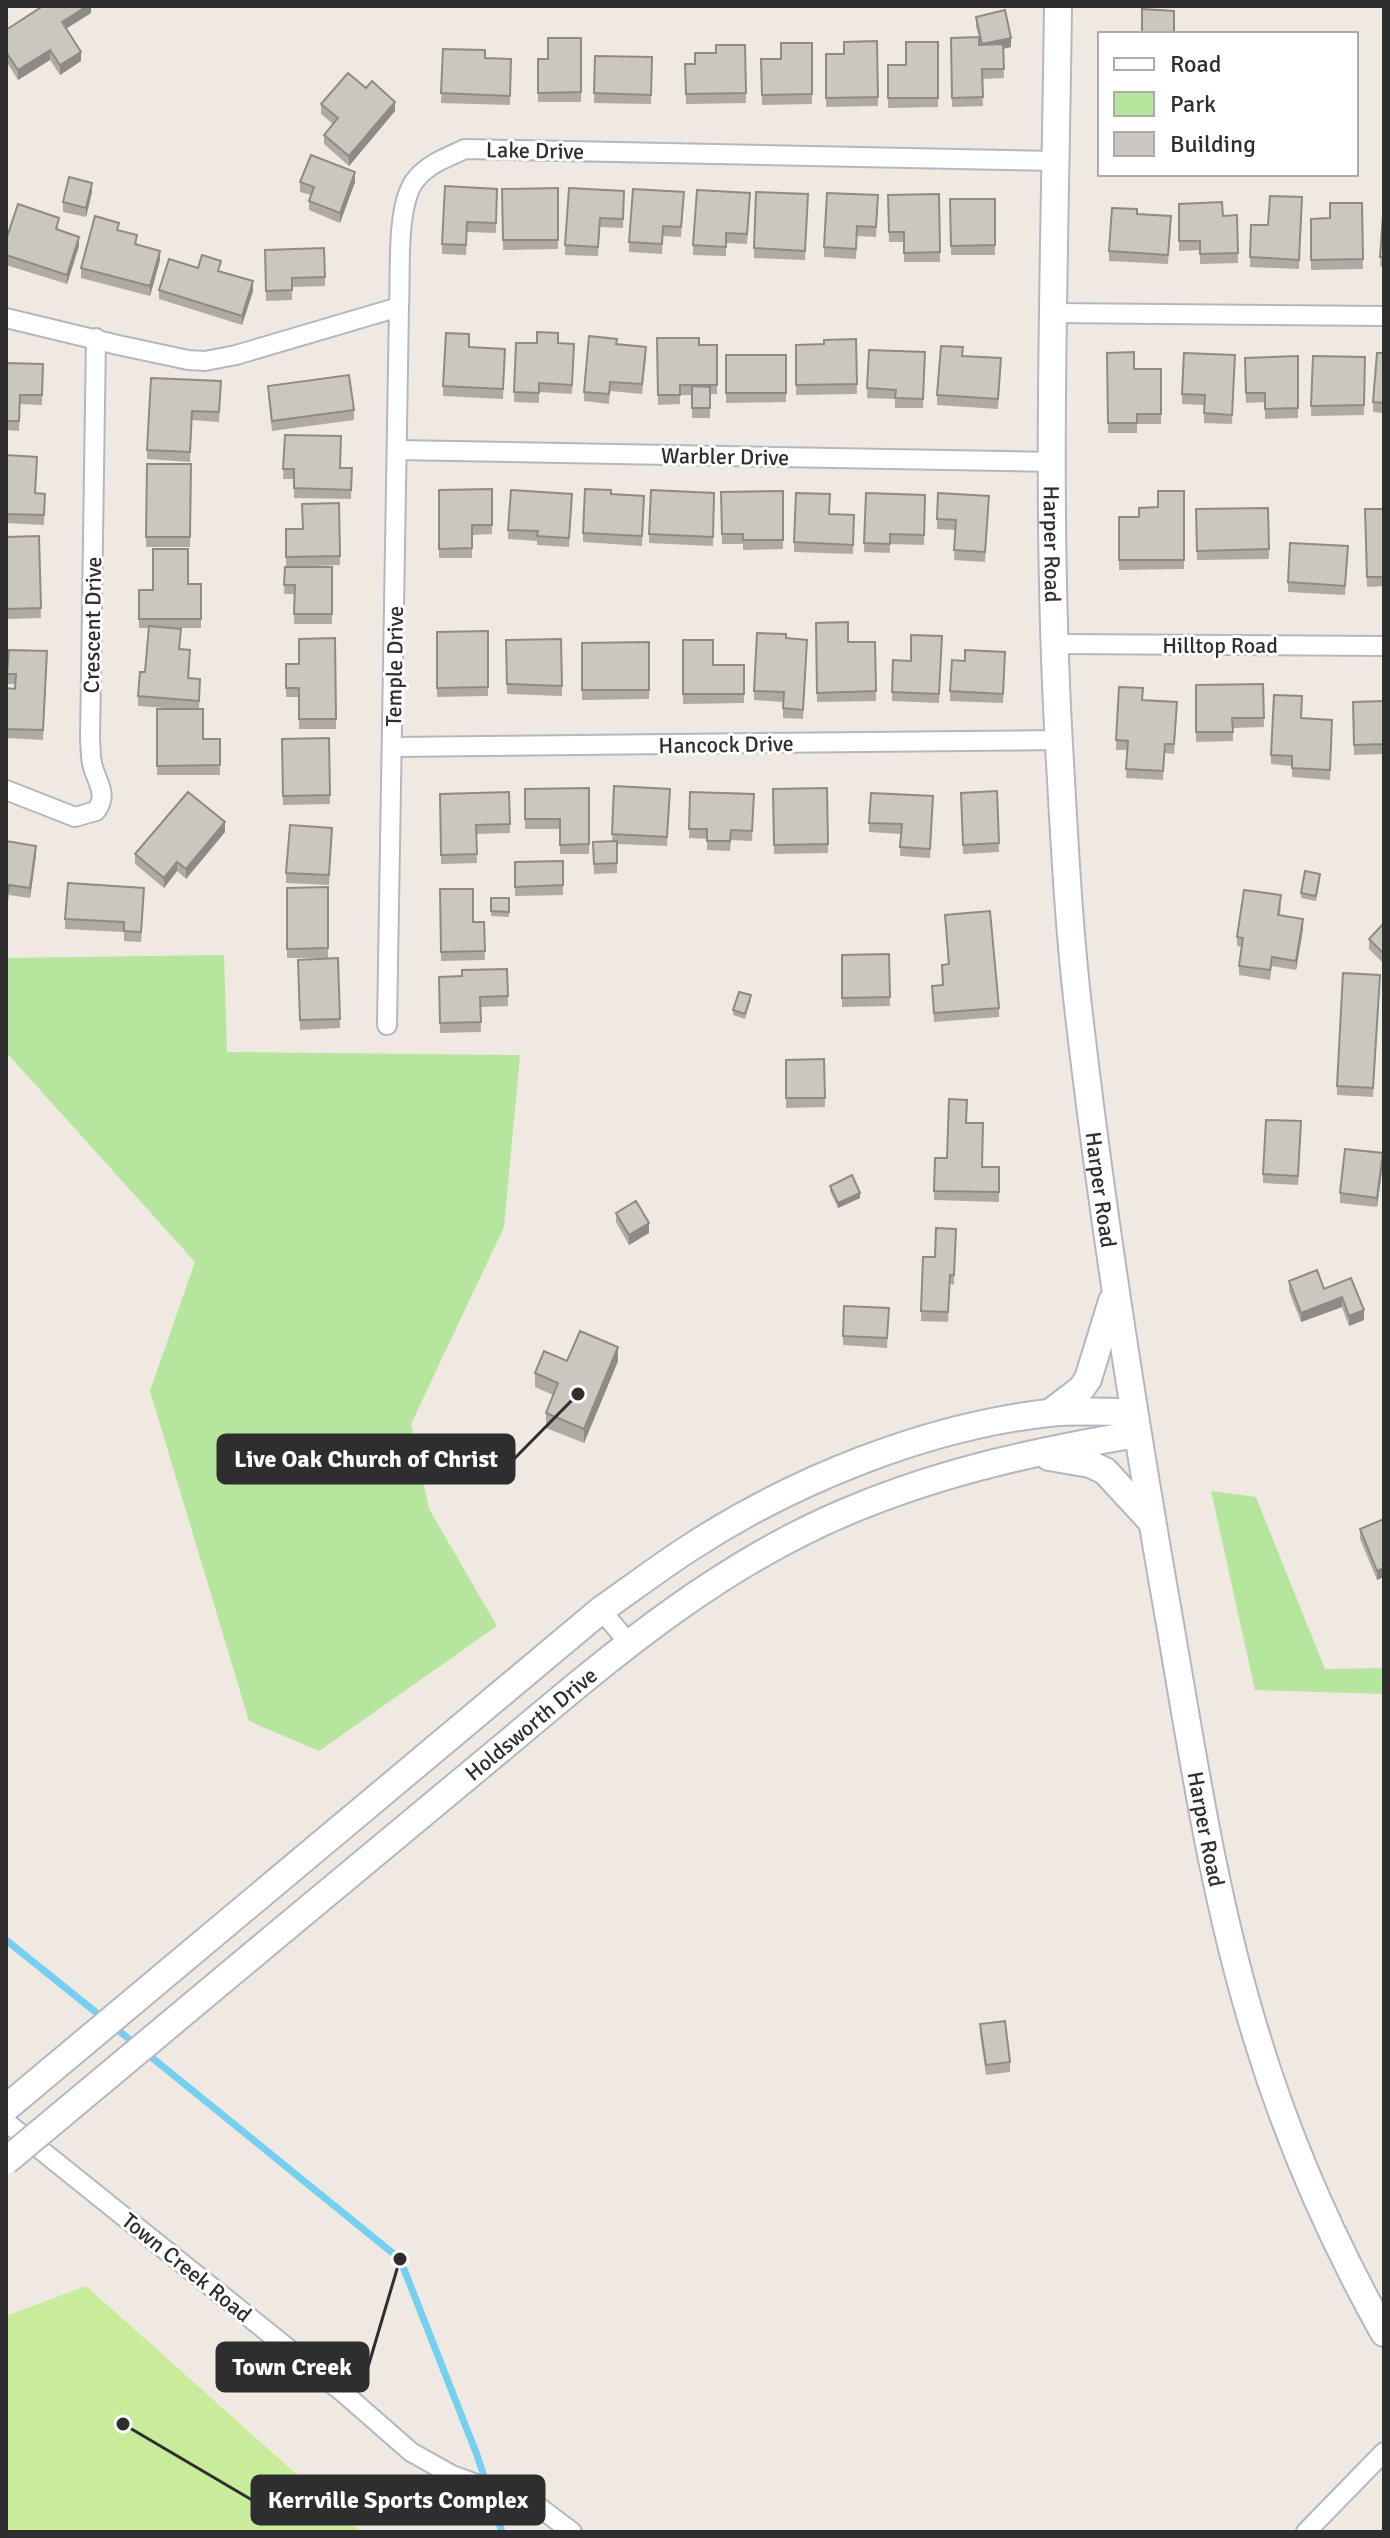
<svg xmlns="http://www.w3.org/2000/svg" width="1390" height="2538" viewBox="0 0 1390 2538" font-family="Signika,sans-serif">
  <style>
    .green { fill: #b6e59e }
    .pitch { fill: #c9ec9a }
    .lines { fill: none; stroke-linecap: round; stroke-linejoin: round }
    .stream { stroke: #75cff0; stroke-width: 7 }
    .street-casing { stroke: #b4b7c1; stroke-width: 22 }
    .secondary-casing { stroke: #b4b7c1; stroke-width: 30 }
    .street { stroke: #fff; stroke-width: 18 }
    .secondary { stroke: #fff; stroke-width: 26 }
    .secondary-bridge-casing { stroke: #b4b7c1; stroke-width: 30; stroke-linecap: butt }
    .secondary-bridge { stroke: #fff; stroke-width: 26 }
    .wall { fill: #afaba4 }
    .shaded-wall { fill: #8e8b86 }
    .building { fill: #cbc7bf; stroke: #8e8b86; stroke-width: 2 }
    .labels { text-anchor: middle; stroke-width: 6; stroke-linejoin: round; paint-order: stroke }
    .street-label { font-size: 22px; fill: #2e2e2e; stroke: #fff }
    .leader { fill: none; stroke: #2e2e2e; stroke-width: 3 }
    .callout-dot { fill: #2e2e2e; stroke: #fff; stroke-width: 3 }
    .callout { fill: #2e2e2e; stroke: #2e2e2e; stroke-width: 3 }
    .callout-label { font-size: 24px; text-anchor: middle; font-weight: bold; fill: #fff }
  </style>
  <rect width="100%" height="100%" fill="#efe9e1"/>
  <path class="green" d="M224 955 227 1052 520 1055 504 1227 411 1424 429 1509 497 1626 319 1751 249 1721 150 1391 195 1262 6 1052V958Z
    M1211 1491 1256 1497 1325 1669 1384 1668V1694L1255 1690Z"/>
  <path class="pitch" d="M86 2286 361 2532H6V2316Z"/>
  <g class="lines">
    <path class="stream" d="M6 1940 103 2018
      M113 2026 400 2259 477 2455 502 2532"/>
    <defs>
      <path id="street" d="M1055 313 1384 316
        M6 318 118 345 188 360 205 361 236 355 399 307C401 274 395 202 417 178 430 163 448 157 465 149L1056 161
        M397 450 1053 462
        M1056 644 1384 646
        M392 747 1059 740
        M6 790 75 817 96 811C108 794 98 785 93 767 90 758 91 748 90 739L96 338
        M387 1025 399 307
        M601 1610 628 1642
        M6 2122 346 2395 411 2452 452 2475 539 2507 572 2532
        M1306 2532 1384 2452"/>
      <g id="secondary">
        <path id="s1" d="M1058 6C1055 252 1045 499 1059 745 1064 831 1068 920 1078 1006 1100 1200 1130 1392 1163 1584 1190 1735 1211 1891 1257 2038 1288 2140 1332 2240 1384 2333"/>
        <path d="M1051 1412 1081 1389 1088 1379 1112 1301"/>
        <path d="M1049 1457 1090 1464 1105 1471 1152 1522"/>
        <path id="s2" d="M254 1954C339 1883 424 1812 509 1742 617 1651 725 1560 858 1507 948 1470 1042 1450 1137 1434"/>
        <path d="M6 2108 601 1610C631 1589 660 1567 691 1547 794 1480 926 1427 1048 1413 1076 1410 1106 1412 1134 1412"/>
      </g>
    </defs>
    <use href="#street" class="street-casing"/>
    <use href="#secondary" class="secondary-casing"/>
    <use href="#street" class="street"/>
    <use href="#secondary" class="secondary"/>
    <defs>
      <path id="secondary-bridge" d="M6 2161 254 1954"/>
    </defs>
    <use href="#secondary-bridge" class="secondary-bridge-casing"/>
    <use href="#secondary-bridge" class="secondary-bridge"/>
  </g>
  <path class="wall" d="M91 6V13L66 29 81 61 60 75 50 60 18 80 6 61V30Z
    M976 17 1011 47 1003 49 1004 78 982 79 983 106 952 107 951 38 979 37 976 27Z
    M581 38V102H538V59H548Z
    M877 41 878 106 826 107V54H844Z
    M938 42V107L888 108V65H906Z
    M812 43V104L762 105 761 59H781Z
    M745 45 746 103 686 104 685 64H695L716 53Z
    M443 49 485 58 511 59 510 105 441 103Z
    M595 56 652 57 651 104 594 103Z
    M366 88 395 111 349 166 324 144V135L333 124 321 114V104Z
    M300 182H355L340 223 309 210V201L311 195 300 192Z
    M558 188V249L503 250 502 189Z
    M497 189 496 233 467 232 466 255 442 254V244Z
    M624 191 623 228 600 227 598 256 565 255V245Z
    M92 192 86 217 63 212V202Z
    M808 194 805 260 754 258V248Z
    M939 194 940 262H904V242H889L888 195Z
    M1302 197 1299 269 1250 267 1251 225H1268Z
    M950 199H995V255H951Z
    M684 202 681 237 663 236 662 254 629 252V242Z
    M750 203 747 244 726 243V256L693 255V245Z
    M1362 203 1363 269 1311 270V219L1330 218Z
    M1179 204 1223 216 1237 215 1238 263 1200 264V250L1179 251Z
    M878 205 876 237 857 236 856 259 824 257V247Z
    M1137 214 1171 226 1168 264 1109 261V251Z
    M1384 216V267L1380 266Z
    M59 227 58 230 79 246 67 284 6 265V240Z
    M119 230 160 260 150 296 81 278V268Z
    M265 250 325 277V286L292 287V300L266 301Z
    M198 268 221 271 253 291 242 325 159 299V290Z
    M657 338 699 345H717V394H710V418H692V395H680V404L658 405Z
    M856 339 857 394 796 395V345L824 344Z
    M516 343 574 344 572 394 539 392V403L514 402Z
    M617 344 646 357 642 394 610 391 609 404 584 401V392Z
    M469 347 505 349 503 399 443 396V386Z
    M869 350 925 352 923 408H895V399L867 398Z
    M1107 353 1134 369H1161V424H1137V433H1108Z
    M1384 353V413L1373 412V402Z
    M726 355H786V402L726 403Z
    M1235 355 1232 424 1204 423V405L1182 404V394Z
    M963 356 1001 368 998 409 937 405V395Z
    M1298 356V418L1265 419V402L1246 403 1245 358Z
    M1313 356 1365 357 1364 415 1311 416Z
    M6 363 43 364 42 405 20 404 19 431 6 430Z
    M221 381 219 422 192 420 190 462 147 459V450Z
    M268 386 354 410V420L272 431 268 396Z
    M285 435 340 468H352L351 499 294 498V479H283Z
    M6 455 36 493 45 494 44 525 6 523Z
    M147 464H191L190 547H146Z
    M492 489V534L472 535V558H439V490Z
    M783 491V549L743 550V544H722L721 492Z
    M1184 491V569L1119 570V517H1139L1158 507Z
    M714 493 713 546 649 543V534Z
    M866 493 925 495 924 545 890 544V553L864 552Z
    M611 494 644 496 642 546 583 542V533Z
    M339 503 340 565 286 567V529H303Z
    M572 503 569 547 537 545V541L508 539V530Z
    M989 505 985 562 954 560 956 530 937 529V519Z
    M1268 508 1269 559 1197 560 1196 509Z
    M1365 509H1384V586L1367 587Z
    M829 514 854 515 853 554 794 552V542Z
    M39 536 41 618 6 619V537Z
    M1348 555 1345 595 1288 592V582Z
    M285 567H332V624H294L295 594H284Z
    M188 584H201V628H175L180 649 190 659 189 678 200 688 199 709 203 739H220V775H157V709H179L138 706V696L145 672 149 628H139V590H153Z
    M816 623 848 642H875L876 701 817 702Z
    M488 631V696L437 697V632Z
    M942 636 939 703 892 701 893 660 911 661Z
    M335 638 336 729H299V697H286V664H299Z
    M786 638 807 649 803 719 783 718V702L754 700V691Z
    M561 639 562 696 507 694 506 640Z
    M683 640 713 665H744V703L683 704Z
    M649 642V699L582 700V643Z
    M9 650 47 661 43 740 6 738V688L15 689V684H7Z
    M1005 652 1003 703 950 701V691L965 661Z
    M1263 684 1264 727 1233 728V741L1196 742V685Z
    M1143 700 1177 711 1174 754 1165 753 1163 780 1126 778 1127 750H1116V740Z
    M1384 701V761L1383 754 1354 755 1353 702Z
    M1301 718 1332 730 1330 780 1292 777V766L1271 764V755Z
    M282 739 330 795V804L283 805Z
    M614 786 670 789 667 846 617 844V873L594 874 593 842H612Z
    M589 788V854H560V829H525V789Z
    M827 788 828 853 774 854 773 789Z
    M997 791 999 852 963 854 961 793Z
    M509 792 510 833 476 834 477 863 441 864 440 794Z
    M690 792 754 794 752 841 731 840 730 851 707 850V839L689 838Z
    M933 796 930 858 900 856 901 834 869 832V823Z
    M225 832 186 879 177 871 164 888 135 864V854Z
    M332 837 329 885 286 883V873Z
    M6 841 36 855 30 898 9 895 8 902 6 901Z
    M563 861V895L515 896V862Z
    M1320 879 1316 901 1301 898V893Z
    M328 887V958H287V888Z
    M440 889 473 922H484L485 960 441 961Z
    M144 897 141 942 124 941V932L65 929V919Z
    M491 898H509V917L491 916Z
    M1281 905 1280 916 1303 929 1296 970 1272 966 1270 980 1239 975V966L1242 947 1237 946V937Z
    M945 915 999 1008V1017L934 1022 932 986 943 985 942 965 948 964Z
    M1384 923V964L1369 949V939Z
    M889 954 890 1006 842 1007V955Z
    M338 958 340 1028 300 1030 298 960Z
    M507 969 508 1006 480 1007 481 1032 440 1033 439 977 462 976Z
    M1380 984 1373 1097 1337 1095V1086Z
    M751 1000 745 1019 733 1015V1010Z
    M824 1059 825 1107 786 1108V1060Z
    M966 1123 982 1167H999V1202L934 1200 935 1158H947Z
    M1301 1131 1298 1185 1263 1183V1174Z
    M1383 1163 1377 1207 1340 1203V1193Z
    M830 1186 860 1198 838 1208 830 1191Z
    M616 1213 649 1233 629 1245 616 1222Z
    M956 1229 954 1285 950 1284 948 1322 921 1321 923 1257H935Z
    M1351 1278 1364 1320 1349 1326 1342 1307 1301 1322 1289 1291V1281L1324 1289Z
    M889 1308 887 1348 843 1345V1336Z
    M567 1361H618L584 1443 546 1428V1413L553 1395 535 1387V1373Z
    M1384 1519 1377 1580 1360 1539V1529Z
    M980 2024 1010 2062V2072L986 2075 980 2034Z"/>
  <path class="shaded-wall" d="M87 6H91V13L62 31V22Z
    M1011 38V47L982 54V44Z
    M50 50V60L18 80V70Z
    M81 52V61L60 75V65Z
    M395 102V111L349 166V156Z
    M355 172V182L340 223V213Z
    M92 183V192L86 217V208Z
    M79 237V246L67 284V275Z
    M160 251V260L150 296V286Z
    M253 281V291L242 325V316Z
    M225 822V832L186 879V869Z
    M36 846V855L30 898V888Z
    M177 862V871L164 888V878Z
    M1303 919V929L1296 970V961Z
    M1383 1153V1163L1377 1207V1198Z
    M860 1193V1198L838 1208V1203Z
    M649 1223V1233L629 1245V1235Z
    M1342 1297V1307L1301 1322V1313Z
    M1364 1310V1320L1349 1326V1316Z
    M618 1347V1361L584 1443V1429Z
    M1384 1568V1577L1377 1580V1571Z"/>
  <path class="building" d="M43 6H87L62 22 81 52 60 65 50 50 18 70 6 52V30Z
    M1142 9 1174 11V34H1140L1142 32Z
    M1005 10 1011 38 982 44 976 17Z
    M979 37V45L1003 44 1004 69H982L983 97 952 98 951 38Z
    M548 38H581V92L538 93V59H548Z
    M877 41 878 97 826 98V54H844V42Z
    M906 42H938V98H888V65H906Z
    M781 43H812V94L762 95 761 59H781Z
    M716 45H745L746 93 686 94 685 64H695V53H716Z
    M443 49 485 50V58L511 59 510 96 441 93Z
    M595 56 652 57 651 95 594 93Z
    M348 73 366 88 372 81 395 102 349 156 324 135 338 118 321 104Z
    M311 155 355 172 340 213 309 201 314 187 300 182Z
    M69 177 92 183 86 208 63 202Z
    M445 186 497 189 496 223 467 222 466 245 442 244Z
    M558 188V240H503L502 189Z
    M569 188 624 191 623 219 600 218 598 247 565 245Z
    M633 189 684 192 681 227 663 226 662 244 629 242Z
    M697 190 750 193 747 234 726 233V247L693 245Z
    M756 192 808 194 805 251 754 248Z
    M827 193 878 195 876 227 857 226 856 249 824 247Z
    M939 194 940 252 904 253V232H889L888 195Z
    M1270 196 1302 197 1299 260 1250 257 1251 225H1268Z
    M950 199H995V245L951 246Z
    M1222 202 1223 216 1237 215 1238 253 1200 254V241H1179V204Z
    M1330 203H1362L1363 259 1311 260V219L1330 218Z
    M18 204 59 218 56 229 79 237 67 275 6 255V240Z
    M1112 208 1137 209V214L1171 216 1168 255 1109 251Z
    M1383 215 1384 216V257H1380Z
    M95 216 119 223 117 230 137 235 135 244 160 251 150 286 81 268Z
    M324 248 325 277 292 278V290L266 291 265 250Z
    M202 255 221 261 218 271 253 281 242 316 159 290 169 259 198 268Z
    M537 332 558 333V343L574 344 572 385 539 383V393L514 392 516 343H537Z
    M446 333 469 334V347L505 349 503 389 443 386Z
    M589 336 617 339 616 344 646 347 642 384 610 382 609 394 584 392Z
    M657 338H699V345H717V385H680V395H658Z
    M856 339 857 384 796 385V345L824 344V340Z
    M941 346 963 347 962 356 1001 358 998 399 937 395Z
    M869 350 925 352 923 399 895 398 896 390 867 388Z
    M1134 352V369H1161V414H1137V423H1108L1107 353Z
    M1184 353 1235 355 1232 415 1204 413 1205 395 1182 394Z
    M1377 353H1384V403L1373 402Z
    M726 355H786V393H726Z
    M1298 356V408L1265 409V393H1246L1245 358Z
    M1313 356 1365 357 1364 405 1311 406Z
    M6 363 43 364 42 395H20L19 421H6Z
    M349 375 354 410 272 421 268 386Z
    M151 378 221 381 219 412 192 411 190 452 147 450Z
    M692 386 710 387V408H692Z
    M285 435 341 436 340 468H352L351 490 294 488V469H283Z
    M6 455 37 457 35 493 45 494 44 515 6 514Z
    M147 464H191L190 537H146Z
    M492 489V525H472V548L439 549V490Z
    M585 489 611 490V494L644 496 642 536 583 533Z
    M511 490 572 494 569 538 537 536 538 531 508 530Z
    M651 490 714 493 713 537 649 534Z
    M783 491V540H743V534H722L721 492Z
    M1158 491H1184V560H1119V517H1139V508L1158 507Z
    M796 493 830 494 829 514 854 515 853 545 794 542Z
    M866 493 925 495 924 535 890 534V544L864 543Z
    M938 493 989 496 985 552 954 550 956 520 937 519Z
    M339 503 340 556 286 557V529H303L302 504Z
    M1268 508 1269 549 1197 551 1196 509Z
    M1365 509H1384V577H1367Z
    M39 536 41 608 6 609V537Z
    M1290 543 1348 546 1345 586 1288 582Z
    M153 549H188V584H201V619H139V590H153Z
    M285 567H332V614H294L295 585H284Z
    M848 622V642H875L876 691 817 693 816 623Z
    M149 626 181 629 179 649 190 650 188 678 200 679 199 701 138 696 140 672H145Z
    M488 631V687L437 688V632Z
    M757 633 786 634V638L807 640 803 710 783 708 784 692 754 691Z
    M911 635 942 636 939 694 892 692 893 660 911 661Z
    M335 638 336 719H299V688H286V664H299V639Z
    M561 639 562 686 507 684 506 640Z
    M683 640H713V665H744V694H683Z
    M649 642V690H582V643Z
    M9 650 47 651 43 730 6 729V688L15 689 16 674H7Z
    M965 650 1005 652 1003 694 950 691 952 660 965 661Z
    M1263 684 1264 718H1232L1233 732H1196V685Z
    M1119 687 1143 688 1142 700 1177 702 1174 744H1165L1163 771 1126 769 1128 741 1116 740Z
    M1274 695 1302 696 1301 718 1332 720 1330 770 1292 768V756L1271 755Z
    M1384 701V752L1383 744 1354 745 1353 702Z
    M157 709H203V739H220V765L157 766Z
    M329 738 330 795 283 796 282 739Z
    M614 786 670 789 667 837 612 834Z
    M589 788V844L560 845V819H525V789Z
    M827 788 828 844 774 845 773 789Z
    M997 791 999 843 963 845 961 793Z
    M188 792 225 822 186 869 177 862 164 878 135 854Z
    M509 792 510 824 476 825 477 854 441 855 440 794Z
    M690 792 754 794 752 831 731 830 730 841H707V829H689Z
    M871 793 933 796 930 849 900 847 902 824 869 823Z
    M290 825 332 828 329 875 286 873Z
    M6 841 36 846 30 888 9 885 8 892H6Z
    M617 841V863L594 864 593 842Z
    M563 861V885L515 887V862Z
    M1305 871 1320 874 1316 896 1301 893Z
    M68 883 144 888 141 932 124 931V922L65 919Z
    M328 887V948L287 949V888Z
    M440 889H473V922H484L485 951 441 952Z
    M1244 890 1281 895 1278 915 1303 919 1296 961 1272 957 1270 970 1239 966 1243 938 1237 937Z
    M491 898H509V912L491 911Z
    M990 911 999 1008 934 1013 932 986 943 985 942 965 949 964 945 915Z
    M1384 923V954L1369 939Z
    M889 954 890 997 842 998V955Z
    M338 958 340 1019 300 1020 298 960Z
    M507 969 508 996 480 997 481 1022 440 1023 439 977 462 976V970Z
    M1343 973 1380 975 1373 1088 1337 1086Z
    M739 992 751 995 745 1014 733 1010Z
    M824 1059 825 1098H786V1060Z
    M949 1099 967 1100 966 1123H983L982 1167H999V1192L934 1191 935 1158H947Z
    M1266 1120 1301 1121 1298 1176 1263 1174Z
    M1345 1149 1383 1153 1377 1198 1340 1193Z
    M852 1175 860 1193 838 1203 830 1186Z
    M636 1201 649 1223 629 1235 616 1213Z
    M936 1228 956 1229 954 1275H950L948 1312 921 1311 923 1257H935Z
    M1317 1270 1324 1289 1351 1278 1364 1310 1349 1316 1342 1297 1301 1313 1289 1281Z
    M844 1306 889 1308 887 1338 843 1336Z
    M580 1331 618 1347 584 1429 546 1413 558 1383 535 1373 544 1351 567 1361Z
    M1384 1519V1568L1377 1571 1360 1529Z
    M1005 2021 1010 2062 986 2065 980 2024Z"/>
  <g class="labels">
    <g class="street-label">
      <text transform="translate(535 150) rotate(1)" y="8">Lake Drive</text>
      <text transform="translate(725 456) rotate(1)" y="8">Warbler Drive</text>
      <text dy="8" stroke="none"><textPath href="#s1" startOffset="538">Harper Road</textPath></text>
      <text transform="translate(92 625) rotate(-89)" y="8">Crescent Drive</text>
      <text x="1220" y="653">Hilltop Road</text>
      <text transform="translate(394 666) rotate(-89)" y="8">Temple Drive</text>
      <text transform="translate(726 744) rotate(-1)" y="8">Hancock Drive</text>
      <text dy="8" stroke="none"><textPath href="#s1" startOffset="1186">Harper Road</textPath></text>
      <text dy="8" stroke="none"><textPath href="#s2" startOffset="360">Holdsworth Drive</textPath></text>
      <text dy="8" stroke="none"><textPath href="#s1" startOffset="1834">Harper Road</textPath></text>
      <text transform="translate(187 2267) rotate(39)" y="8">Town Creek Road</text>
    </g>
  </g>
  <path class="leader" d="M578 1394L514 1459M400 2259L368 2367M123 2424L252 2500"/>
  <g class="callout-dot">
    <circle cx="578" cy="1394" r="8"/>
    <circle cx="400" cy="2259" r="8"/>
    <circle cx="123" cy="2424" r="8"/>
  </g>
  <g class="callout">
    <rect x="218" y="1435" width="296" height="48" rx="8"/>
    <rect x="217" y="2343" width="151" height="48" rx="8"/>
    <rect x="252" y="2476" width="292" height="48" rx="8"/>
  </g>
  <g class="callout-label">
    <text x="366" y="1467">Live Oak Church of Christ</text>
    <text x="292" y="2375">Town Creek</text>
    <text x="398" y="2508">Kerrville Sports Complex</text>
  </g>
  <rect width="1390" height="2538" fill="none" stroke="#2e2e2e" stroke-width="16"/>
  <rect x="1098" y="32" width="260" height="144" fill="#ffffff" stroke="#ababab" stroke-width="2"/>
  <rect x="1114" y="58" width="40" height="12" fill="#ffffff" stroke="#ababab" stroke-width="2"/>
  <text x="1170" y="72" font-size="24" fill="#2e2e2e">Road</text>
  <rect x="1114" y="92" width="40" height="24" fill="#b6e59e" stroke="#ababab" stroke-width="2"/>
  <text x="1170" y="112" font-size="24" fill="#2e2e2e">Park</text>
  <rect x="1114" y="132" width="40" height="24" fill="#cbc7bf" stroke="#ababab" stroke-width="2"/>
  <text x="1170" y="152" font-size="24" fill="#2e2e2e">Building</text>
</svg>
